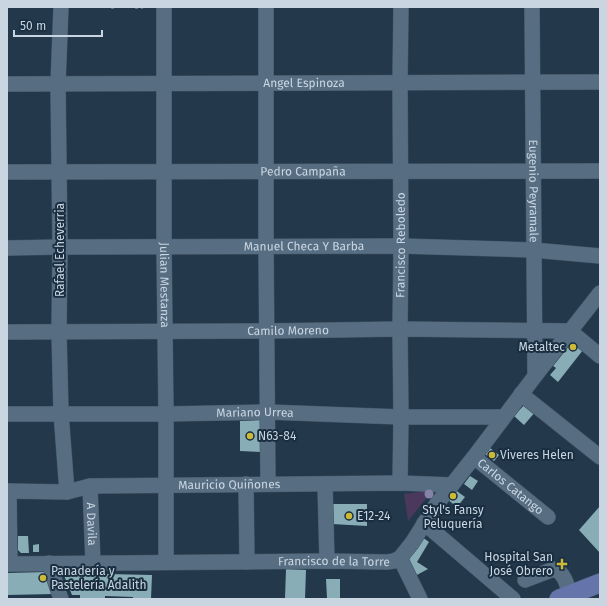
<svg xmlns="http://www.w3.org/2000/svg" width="607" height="606" viewBox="0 0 607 606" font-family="'Fira Sans',sans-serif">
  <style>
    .green { fill: #4a395d }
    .building { fill: #88adb7 }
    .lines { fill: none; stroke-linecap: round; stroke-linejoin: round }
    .minor-casing { stroke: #435665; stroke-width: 16 }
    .major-casing { stroke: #435665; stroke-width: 20 }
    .path { stroke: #586a7b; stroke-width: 2; stroke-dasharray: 3 3; stroke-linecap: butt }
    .minor { stroke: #566d82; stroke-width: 15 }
    .major { stroke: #6575ac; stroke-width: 19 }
    .tree { fill: #8583a7 }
    .poi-dot { fill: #ccb938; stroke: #192e40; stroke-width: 1.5 }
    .labels { text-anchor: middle; stroke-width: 4; stroke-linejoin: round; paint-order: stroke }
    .street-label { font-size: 12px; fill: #c9d6e2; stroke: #192e40 }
    .poi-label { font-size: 12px; fill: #c9d6e2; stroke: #192e40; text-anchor: start }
  </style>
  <rect width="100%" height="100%" fill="#23384b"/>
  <path class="green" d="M433 490 408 521 404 494Z"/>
  <path class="building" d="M573 341 583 350 558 382 550 375 556 368 553 366Z
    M526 403 536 411 524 425 514 416Z
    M260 420 261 452 240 451V421Z
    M490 448 499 455 494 461 485 454Z
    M470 476 478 481 472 490 464 484Z
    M454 489 465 497 457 507 447 499Z
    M331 504H367V526L332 524Z
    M600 506V553L579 530Z
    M18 536H28L29 553H21L18 550Z
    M422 537 429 542 417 562 428 569 415 576 407 561Z
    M39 544V552H33V545Z
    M286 569 306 570 305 599 285 598Z
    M46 572 54 594 7 595V573Z
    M63 573 152 575 151 599H133V597L105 596V599H80V595H72Z
    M326 579H340V598H327Z"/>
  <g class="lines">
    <defs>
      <g id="minor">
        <path d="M61 7 58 84 60 247 59 332 61 413 67 492"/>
        <path id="s1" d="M164 7V247L166 414V562"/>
        <path d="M266 7V246L268 484"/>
        <path id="s2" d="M532 7 535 376"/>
        <path id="s3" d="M7 84 600 82"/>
        <path id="s4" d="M7 172 600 171"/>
        <path id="s5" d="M7 248 60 247 402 246 533 250 600 256"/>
        <path id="s6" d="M7 332 267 331 400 329 570 331 600 356"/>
        <path d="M521 394 600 457"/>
        <path id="s7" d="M7 414H166L268 412 401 417H503"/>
        <path id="s8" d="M474 457 548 517"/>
        <path id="s9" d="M400 483 401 417 400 329 401 246 400 83 401 7"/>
        <path d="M246 484 247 562"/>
        <path d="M325 484 327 561"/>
        <path id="s10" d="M90 486 93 563"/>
        <path id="s11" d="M7 491 67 492 90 486 400 483 452 485"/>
        <path d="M9 491 10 564"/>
        <path d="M424 523 513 599"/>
        <path d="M400 558 420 599"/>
        <path d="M49 563 61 599"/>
        <path id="s12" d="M7 564 327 561 387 562 394 561 400 558 412 543 436 505 474 457 535 376 600 293"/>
        <path d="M525 580 554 569C565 573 567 585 570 595"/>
      </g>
      <path id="major" d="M559 599 600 583"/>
    </defs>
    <use href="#minor" class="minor-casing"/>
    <use href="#major" class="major-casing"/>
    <path class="path" d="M111 8H116
      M135 8H143"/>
    <use href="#minor" class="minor"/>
    <use href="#major" class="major"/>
  </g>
  <circle class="tree" cx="429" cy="494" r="4.5"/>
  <g class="poi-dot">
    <circle cx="573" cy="347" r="4"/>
    <circle cx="250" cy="436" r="4"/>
    <circle cx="492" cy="455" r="4"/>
    <circle cx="453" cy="496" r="4"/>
    <circle cx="349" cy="516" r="4"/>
    <path d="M560 558h4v4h4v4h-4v4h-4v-4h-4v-4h4z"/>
    <circle cx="43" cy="578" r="4"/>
  </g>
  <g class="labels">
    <g class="street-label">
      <text dy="4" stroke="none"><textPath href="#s3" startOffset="297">Angel Espinoza</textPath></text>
      <text dy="4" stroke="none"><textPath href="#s4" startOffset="296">Pedro Campaña</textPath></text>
      <text dy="4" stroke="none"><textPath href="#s2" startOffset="184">Eugenio Peyramale</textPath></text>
      <text dy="4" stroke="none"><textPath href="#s9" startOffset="238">Francisco Reboledo</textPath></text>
      <text dy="4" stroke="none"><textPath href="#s5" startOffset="297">Manuel Checa Y Barba</textPath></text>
      <text transform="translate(60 250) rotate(-90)" y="4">Rafael Echeverria</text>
      <text dy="4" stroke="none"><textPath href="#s1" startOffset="278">Julian Mestanza</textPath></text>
      <text dy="4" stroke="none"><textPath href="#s6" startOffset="281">Camilo Moreno</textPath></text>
      <text dy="4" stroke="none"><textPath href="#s7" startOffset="248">Mariano Urrea</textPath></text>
      <text dy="4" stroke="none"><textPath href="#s11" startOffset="223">Mauricio Quiñones</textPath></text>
      <text dy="4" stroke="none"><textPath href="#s8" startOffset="47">Carlos Catango</textPath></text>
      <text dy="4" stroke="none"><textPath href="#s10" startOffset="38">A Davila</textPath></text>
      <text dy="4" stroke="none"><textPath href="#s12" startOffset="327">Francisco de la Torre</textPath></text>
    </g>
    <g class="poi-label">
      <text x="565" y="351" text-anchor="end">Metaltec</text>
      <text x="258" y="440">N63-84</text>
      <text x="500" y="459">Viveres Helen</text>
      <text x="453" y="514" text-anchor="middle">Styl's Fansy<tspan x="453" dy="14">Peluquería</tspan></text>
      <text x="357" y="520">E12-24</text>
      <text x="553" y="561" text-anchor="end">Hospital San<tspan x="553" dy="14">José Obrero</tspan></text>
      <text x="51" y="575">Panadería y<tspan x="51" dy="14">Pastelería Adalith</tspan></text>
    </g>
  </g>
  <rect width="607" height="606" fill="none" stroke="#c9d6e2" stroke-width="16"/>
  <path d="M14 30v6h88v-6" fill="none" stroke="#c9d6e2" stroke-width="2"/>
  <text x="20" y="30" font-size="12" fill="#c9d6e2" stroke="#192e40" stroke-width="3" paint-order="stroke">50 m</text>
</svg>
